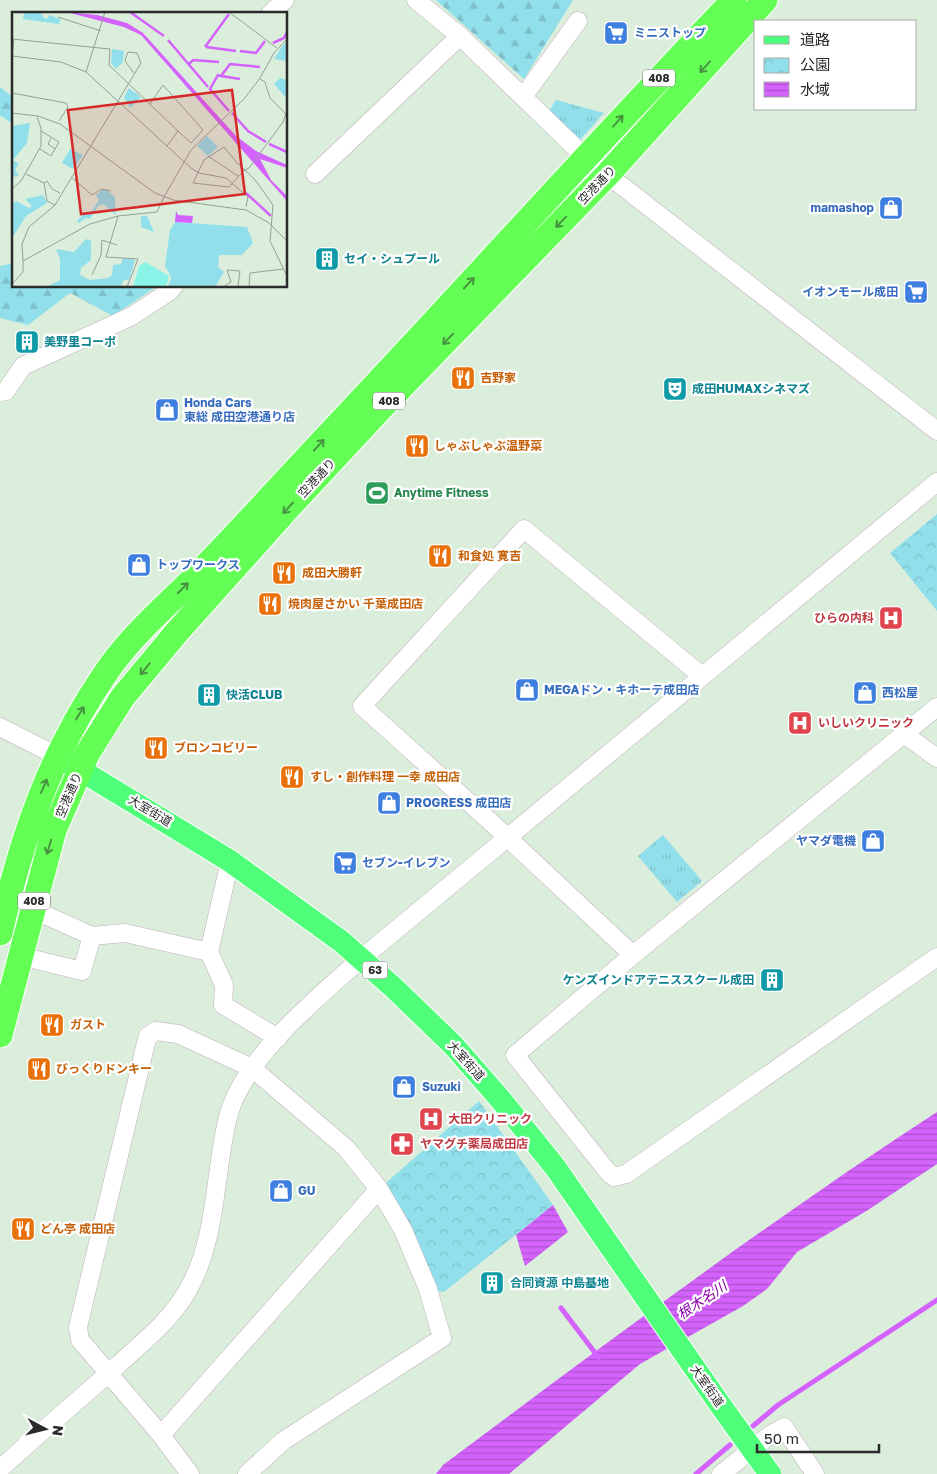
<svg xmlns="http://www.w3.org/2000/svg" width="937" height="1474" viewBox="0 0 937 1474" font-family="'Golos Text','Noto Sans JP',sans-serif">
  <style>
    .grass { fill: url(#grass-tufts) }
    .forest { fill: url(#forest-firs) }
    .park { fill: url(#park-crowns) }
    .water { fill: url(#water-rules) }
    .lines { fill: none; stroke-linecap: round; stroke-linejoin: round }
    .stream { stroke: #d462fc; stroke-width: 5 }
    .minor-casing { stroke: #c0afbb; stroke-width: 19 }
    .major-casing { stroke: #fff; stroke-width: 24 }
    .highway-casing { stroke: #fff; stroke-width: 27 }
    .minor { stroke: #fff; stroke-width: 18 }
    .major { stroke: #4fff7a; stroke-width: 22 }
    .highway { stroke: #64ff55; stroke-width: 25 }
    .major-bridge-casing { stroke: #fff; stroke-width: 24; stroke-linecap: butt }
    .major-bridge { stroke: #4fff7a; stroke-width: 22 }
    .oneway { stroke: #479440 }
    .labels { text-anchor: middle; stroke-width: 4.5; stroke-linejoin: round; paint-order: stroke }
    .shield { fill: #fff; stroke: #6a6a6a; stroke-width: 1 }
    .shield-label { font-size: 11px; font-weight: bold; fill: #2a2a2a }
    .shop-label { font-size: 12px; font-weight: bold; fill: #366cbe; stroke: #fff; text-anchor: start }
    .street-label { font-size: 12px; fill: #2a2a2a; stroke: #fff }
    .culture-label { font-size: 12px; font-weight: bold; fill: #0d838f; stroke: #fff; text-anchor: start }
    .food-label { font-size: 12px; font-weight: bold; fill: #c56008; stroke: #fff; text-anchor: start }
    .leisure-label { font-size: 12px; font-weight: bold; fill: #27864d; stroke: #fff; text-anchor: start }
    .health-label { font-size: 12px; font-weight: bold; fill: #be3a42; stroke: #fff; text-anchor: start }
    .water-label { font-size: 14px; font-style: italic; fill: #8b00a9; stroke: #fff }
    .inset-river { fill: none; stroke: #d462fc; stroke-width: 2.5 }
    .inset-road { fill: none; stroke: #94a095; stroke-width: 1 }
    .view { fill: #d62828; fill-opacity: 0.15; stroke: #d62828; stroke-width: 2.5 }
    .inset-edge { fill: none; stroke: #2a2a2a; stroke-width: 2.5 }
  </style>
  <defs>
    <pattern id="grass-tufts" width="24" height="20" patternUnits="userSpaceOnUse" patternTransform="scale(1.25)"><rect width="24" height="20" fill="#91dfeb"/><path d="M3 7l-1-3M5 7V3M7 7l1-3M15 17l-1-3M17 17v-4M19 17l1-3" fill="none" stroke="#7dc0ca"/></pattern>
    <pattern id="forest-firs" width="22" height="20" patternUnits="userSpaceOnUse" patternTransform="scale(1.25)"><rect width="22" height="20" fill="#91dfeb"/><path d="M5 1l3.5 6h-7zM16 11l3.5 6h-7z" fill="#7dc0ca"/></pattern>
    <pattern id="park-crowns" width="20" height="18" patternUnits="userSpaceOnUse" patternTransform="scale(1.25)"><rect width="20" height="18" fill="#91dfeb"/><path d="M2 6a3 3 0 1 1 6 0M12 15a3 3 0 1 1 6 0" fill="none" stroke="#7dc0ca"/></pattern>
    <pattern id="water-rules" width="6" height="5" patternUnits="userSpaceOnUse" patternTransform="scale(1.25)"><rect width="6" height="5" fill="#d462fc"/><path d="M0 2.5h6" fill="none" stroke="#ac51cc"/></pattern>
  </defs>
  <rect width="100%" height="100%" fill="#dbeedc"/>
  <path class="grass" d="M556 100 604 113 580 140 549 111Z
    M663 835 702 881 677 902 638 856Z"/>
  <path class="forest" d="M436 0H573L524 79Z
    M0 87 14 98V125L0 115Z
    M14 263V286H157L113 316 70 293 28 325 0 318V266Z"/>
  <path class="park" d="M937 514V611L890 553Z
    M479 1101 553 1205 444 1292 428 1289 379 1189Z"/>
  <path class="water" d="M937 1112V1164L868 1210 797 1252 767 1289 743 1306 640 1364 509 1474H436L443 1465C605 1344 768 1222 937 1112Z
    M553 1205 568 1232 525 1266 516 1235Z"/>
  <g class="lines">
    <path class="stream" d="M561 1308 599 1358
      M753 1426 778 1405 937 1300
      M696 1474 730 1445"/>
    <defs>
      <path id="minor" d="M416 0 460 36 586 158 937 431
        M270 14 285 0
        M523 97 578 21
        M315 174 460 36
        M0 392 6 391 23 366 132 316 170 291 174 286
        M937 707 633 955 515 1055 608 1172 614 1177 626 1174 937 957
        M0 727 57 756
        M904 734 937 758
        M32 909 92 936
        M209 952 224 985 223 1005 278 1038
        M633 955 494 825 362 706 524 529 702 676
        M20 956 82 971 92 936 125 933 209 952 230 861
        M161 1435 379 1189
        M0 1469C39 1433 80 1399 119 1364 144 1341 171 1320 188 1290 217 1239 214 1177 227 1121 240 1060 317 998 362 958L937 482
        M190 1474 161 1435 80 1340 78 1327 144 1051 148 1036 156 1031 178 1034 252 1068 346 1148 379 1189 403 1230 428 1289 442 1338 283 1441 247 1474
        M721 1474 770 1435 784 1427 815 1474"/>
      <path id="major" d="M64 760 230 861 342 942 394 988 453 1045 501 1100 555 1167 721 1406"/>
      <path id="highway" d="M0 933C21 840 49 757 103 677 128 638 165 607 197 575 238 533 277 490 317 447 457 299 593 147 734 0
        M0 1035 54 830 87 754 122 698 177 632 288 508 381 408 607 175 765 0"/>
    </defs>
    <use href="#minor" class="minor-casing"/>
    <use href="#major" class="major-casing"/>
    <use href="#highway" class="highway-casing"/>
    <use href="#minor" class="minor"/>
    <use href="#major" class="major"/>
    <use href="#highway" class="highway"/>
    <defs>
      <path id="major-bridge" d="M721 1406 770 1474"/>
    </defs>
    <use href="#major-bridge" class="major-bridge-casing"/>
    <use href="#major-bridge" class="major-bridge"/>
  </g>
  <defs><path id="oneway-shaft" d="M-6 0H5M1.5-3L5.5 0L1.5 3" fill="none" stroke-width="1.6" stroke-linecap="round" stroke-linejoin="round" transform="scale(1.25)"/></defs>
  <g class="oneway">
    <use href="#oneway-shaft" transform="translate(705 67) rotate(132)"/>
    <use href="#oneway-shaft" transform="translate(618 121) rotate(-49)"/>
    <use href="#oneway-shaft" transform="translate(561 222) rotate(134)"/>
    <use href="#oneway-shaft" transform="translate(469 283) rotate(-47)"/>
    <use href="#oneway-shaft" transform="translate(448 339) rotate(134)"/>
    <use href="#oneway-shaft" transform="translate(319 445) rotate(-47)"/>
    <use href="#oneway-shaft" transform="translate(288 508) rotate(133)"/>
    <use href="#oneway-shaft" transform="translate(183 588) rotate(-45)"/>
    <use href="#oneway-shaft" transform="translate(145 669) rotate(129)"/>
    <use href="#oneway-shaft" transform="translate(80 713) rotate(-58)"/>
    <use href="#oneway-shaft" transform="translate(44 786) rotate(-66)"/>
    <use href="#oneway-shaft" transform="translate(49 847) rotate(107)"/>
  </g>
  <defs>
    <symbol id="supermarket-square" viewBox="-11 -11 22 22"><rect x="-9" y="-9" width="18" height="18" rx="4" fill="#3f7fe0" stroke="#fff"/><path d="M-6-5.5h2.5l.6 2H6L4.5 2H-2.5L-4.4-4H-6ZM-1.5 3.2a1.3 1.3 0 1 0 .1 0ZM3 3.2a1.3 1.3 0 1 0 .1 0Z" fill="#fff"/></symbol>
    <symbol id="shop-square" viewBox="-11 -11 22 22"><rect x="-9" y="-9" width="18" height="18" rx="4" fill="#3f7fe0" stroke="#fff"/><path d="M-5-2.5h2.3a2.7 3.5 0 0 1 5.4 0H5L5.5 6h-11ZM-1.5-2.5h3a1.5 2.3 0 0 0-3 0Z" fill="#fff"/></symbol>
    <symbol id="building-square" viewBox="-11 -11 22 22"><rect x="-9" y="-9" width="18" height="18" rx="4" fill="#0f9aa8" stroke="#fff"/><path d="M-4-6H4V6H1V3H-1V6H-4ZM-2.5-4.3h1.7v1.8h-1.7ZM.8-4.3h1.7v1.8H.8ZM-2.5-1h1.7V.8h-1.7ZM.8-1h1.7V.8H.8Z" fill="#fff"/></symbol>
    <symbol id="restaurant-square" viewBox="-11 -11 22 22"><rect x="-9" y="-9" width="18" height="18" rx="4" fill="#e8710a" stroke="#fff"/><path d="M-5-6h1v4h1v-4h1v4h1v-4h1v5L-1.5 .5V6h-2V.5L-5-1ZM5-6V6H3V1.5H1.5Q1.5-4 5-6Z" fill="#fff"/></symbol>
    <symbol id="theatre-square" viewBox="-11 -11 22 22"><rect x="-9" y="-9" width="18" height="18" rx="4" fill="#0f9aa8" stroke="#fff"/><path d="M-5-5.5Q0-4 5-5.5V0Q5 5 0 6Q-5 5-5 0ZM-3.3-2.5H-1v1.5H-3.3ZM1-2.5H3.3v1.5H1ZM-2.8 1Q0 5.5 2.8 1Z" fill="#fff"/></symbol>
    <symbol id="stadium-square" viewBox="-11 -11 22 22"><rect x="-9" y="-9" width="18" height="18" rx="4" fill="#2e9e5b" stroke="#fff"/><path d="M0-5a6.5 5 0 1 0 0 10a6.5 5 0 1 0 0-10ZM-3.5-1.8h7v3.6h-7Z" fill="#fff"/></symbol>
    <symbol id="hospital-square" viewBox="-11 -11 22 22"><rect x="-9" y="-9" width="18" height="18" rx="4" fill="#e0444e" stroke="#fff"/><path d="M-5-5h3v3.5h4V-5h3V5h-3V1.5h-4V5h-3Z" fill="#fff"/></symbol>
    <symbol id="pharmacy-square" viewBox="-11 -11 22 22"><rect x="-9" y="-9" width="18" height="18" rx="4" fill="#e0444e" stroke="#fff"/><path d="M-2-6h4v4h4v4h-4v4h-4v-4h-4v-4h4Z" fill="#fff"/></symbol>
  </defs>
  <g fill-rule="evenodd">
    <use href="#supermarket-square" x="602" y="19" width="28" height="28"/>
    <use href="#shop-square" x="877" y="194" width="28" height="28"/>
    <use href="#building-square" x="313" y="245" width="28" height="28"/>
    <use href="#supermarket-square" x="902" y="278" width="28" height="28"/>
    <use href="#building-square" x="13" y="328" width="28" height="28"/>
    <use href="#restaurant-square" x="449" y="364" width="28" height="28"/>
    <use href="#theatre-square" x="661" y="375" width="28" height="28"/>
    <use href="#shop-square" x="153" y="396" width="28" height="28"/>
    <use href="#restaurant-square" x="403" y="432" width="28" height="28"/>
    <use href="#stadium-square" x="363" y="479" width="28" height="28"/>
    <use href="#restaurant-square" x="426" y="542" width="28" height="28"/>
    <use href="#shop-square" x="125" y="551" width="28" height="28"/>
    <use href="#restaurant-square" x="270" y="559" width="28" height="28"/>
    <use href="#restaurant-square" x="256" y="590" width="28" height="28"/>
    <use href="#hospital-square" x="877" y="604" width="28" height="28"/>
    <use href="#shop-square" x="513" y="676" width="28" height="28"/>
    <use href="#shop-square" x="851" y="679" width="28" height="28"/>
    <use href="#building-square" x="195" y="681" width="28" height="28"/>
    <use href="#hospital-square" x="786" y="709" width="28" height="28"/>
    <use href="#restaurant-square" x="142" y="734" width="28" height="28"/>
    <use href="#restaurant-square" x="278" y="763" width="28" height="28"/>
    <use href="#shop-square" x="375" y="789" width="28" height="28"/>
    <use href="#shop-square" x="859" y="827" width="28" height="28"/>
    <use href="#supermarket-square" x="331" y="849" width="28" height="28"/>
    <use href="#building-square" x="758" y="966" width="28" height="28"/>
    <use href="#restaurant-square" x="38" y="1011" width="28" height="28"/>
    <use href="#restaurant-square" x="25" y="1055" width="28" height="28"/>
    <use href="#shop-square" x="390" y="1073" width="28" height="28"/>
    <use href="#hospital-square" x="417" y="1105" width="28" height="28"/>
    <use href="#pharmacy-square" x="388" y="1130" width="28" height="28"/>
    <use href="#shop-square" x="267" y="1177" width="28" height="28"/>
    <use href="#restaurant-square" x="9" y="1215" width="28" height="28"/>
    <use href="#building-square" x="478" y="1269" width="28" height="28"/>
  </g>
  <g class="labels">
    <g class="shield">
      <rect x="643" y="69.5" width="32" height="17" rx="4"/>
      <rect x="373" y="392.5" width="32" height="17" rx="4"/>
      <rect x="18" y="892.5" width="32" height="17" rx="4"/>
      <rect x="362.5" y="961.5" width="25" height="17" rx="4"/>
    </g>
    <g class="shield-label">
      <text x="659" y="82">408</text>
      <text x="389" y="405">408</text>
      <text x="34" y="905">408</text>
      <text x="375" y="974">63</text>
    </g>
    <g class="shop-label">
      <text x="634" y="37">ミニストップ</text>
      <text x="874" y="212" text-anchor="end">mamashop</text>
      <text x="898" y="296" text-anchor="end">イオンモール成田</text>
      <text x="184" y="407">Honda Cars<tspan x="184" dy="14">東総 成田空港通り店</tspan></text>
      <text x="156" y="569">トップワークス</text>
      <text x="544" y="694">MEGAドン・キホーテ成田店</text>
      <text x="882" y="697">西松屋</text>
      <text x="406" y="807">PROGRESS 成田店</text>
      <text x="856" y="845" text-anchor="end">ヤマダ電機</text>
      <text x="362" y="867">セブン-イレブン</text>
      <text x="422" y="1091">Suzuki</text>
      <text x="298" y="1195">GU</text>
    </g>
    <g class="street-label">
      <text transform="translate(597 185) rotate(-46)" y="4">空港通り</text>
      <text transform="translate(317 478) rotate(-47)" y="4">空港通り</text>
      <text transform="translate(69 795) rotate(-67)" y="4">空港通り</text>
      <text transform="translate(150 811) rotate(31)" y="4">大室街道</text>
      <text transform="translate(466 1061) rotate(48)" y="4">大室街道</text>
      <text transform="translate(707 1386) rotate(55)" y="4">大室街道</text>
    </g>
    <g class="culture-label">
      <text x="344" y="263">セイ・シュプール</text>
      <text x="44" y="346">美野里コーポ</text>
      <text x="692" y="393">成田HUMAXシネマズ</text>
      <text x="226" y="699">快活CLUB</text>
      <text x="754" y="984" text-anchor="end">ケンズインドアテニススクール成田</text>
      <text x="510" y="1287">合同資源 中島基地</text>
    </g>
    <g class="food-label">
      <text x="480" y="382">吉野家</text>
      <text x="434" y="450">しゃぶしゃぶ温野菜</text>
      <text x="458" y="560">和食処 寛吉</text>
      <text x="302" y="577">成田大勝軒</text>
      <text x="288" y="608">焼肉屋さかい 千葉成田店</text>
      <text x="174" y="752">ブロンコビリー</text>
      <text x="310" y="781">すし・創作料理 一幸 成田店</text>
      <text x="70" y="1029">ガスト</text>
      <text x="56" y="1073">びっくりドンキー</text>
      <text x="40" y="1233">どん亭 成田店</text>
    </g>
    <g class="leisure-label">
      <text x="394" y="497">Anytime Fitness</text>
    </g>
    <g class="health-label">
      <text x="874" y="622" text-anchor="end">ひらの内科</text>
      <text x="818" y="727">いしいクリニック</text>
      <text x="448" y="1123">大田クリニック</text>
      <text x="420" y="1148">ヤマグチ薬局成田店</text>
    </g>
    <g class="water-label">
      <text transform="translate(702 1300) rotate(-34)" y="5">根木名川</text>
    </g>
  </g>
  <g transform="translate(12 12)">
    <rect width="275" height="275" fill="#dbeedc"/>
    <path d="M100 37 112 39 111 50 104 57 99 51ZM129 204H135L142 220 129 215Z" fill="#91dfeb"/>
    <path d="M275 30V49L262 47 271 33ZM268 66 275 68V87L262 72ZM18 111 15 131 1 148 7 152 3 157 7 164 0 165V114ZM58 137 71 143 61 157 50 151ZM90 178H95L103 185 104 203 91 192 86 194 78 207 74 206 67 211 65 209 73 201 78 202 87 188 84 183ZM31 183 35 191 14 204 0 226V192L4 189 17 196 20 194 13 187ZM163 210 235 215 241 231 230 243H207L206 255 212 260 203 275H156L159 265 153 254 158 218ZM74 227 79 229V248L69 256 68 263 78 268 96 266 100 263 101 253 109 252 111 246 123 248 117 268H112L108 275H35L48 268V247L44 237 62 240Z" fill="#91dfeb"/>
    <path d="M12 0H28L32 6 35 7 37 3 49 7 47 12 11 7ZM117 76 129 85 118 96 112 85ZM195 124 206 135 196 144 185 134Z" fill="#91dfeb"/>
    <path d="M133 250 157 264 154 275H121L127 254Z" fill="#8bf4e9"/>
    <path d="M54 0 85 3 115 11 131 21 224 124 244 139 275 153V156L248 147 259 168 275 184V189L129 23 112 15ZM164 199 166 203 181 204 180 211 163 210Z" fill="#d462fc"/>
    <path class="inset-river" d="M118 0 152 24M156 28 196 75M261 31 272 26 275 20M193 35 217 2M194 35 224 39M228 39 244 41 253 29M177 52 181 48 207 50M209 64 228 67M217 99 198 77 206 63 209 64 218 52 248 55M220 101 236 119 254 130M257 132 275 140M234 181 259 204"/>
    <path class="inset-road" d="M217 0 265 36M46 5 89 19M0 27 98 37 97 53 166 119 179 131 191 118 151 73 138 92M0 44 49 50 74 60 179 156 187 161 214 166 236 185 234 195M0 44 2 27M74 60 93 0M248 67 253 70 258 86 274 102 271 110 237 156 233 158 226 165 217 175 181 171 192 148 212 135 225 151 228 153 244 169 261 193 258 229 275 264M0 81 54 91 56 95 47 109M0 101 26 104 48 112 143 181 161 188 234 198 257 211 275 229M39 126 36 132 43 137M155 134 166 119M28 137 39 144 47 130 29 119M196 144 226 164M14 162 32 171 35 169 40 177 48 181M59 165 80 183 90 177 99 179M32 171 35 189 43 193M0 177 9 169 29 134V116L25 105M152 185 179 138 232 87 248 66 262 41 275 27M11 249 10 232 17 215 43 193 129 51 125 41 116 40 113 49 122 61M80 263 89 243 90 228 105 233M0 272 11 260V249L78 212 106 204M115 275 126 247 94 245 106 204 145 200 152 185M211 275 219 270 215 258 228 259 226 274M237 275 238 261 271 257"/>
    <path class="view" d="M220 78 233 182 69 202 56 98Z"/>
    <rect width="275" height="275" class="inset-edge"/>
  </g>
  <rect x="754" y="20" width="162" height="90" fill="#ffffff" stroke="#aaaaaa"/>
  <rect x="764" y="36" width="25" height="8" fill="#4fff7a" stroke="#aaaaaa"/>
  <text x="800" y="45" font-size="15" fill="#2a2a2a">道路</text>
  <rect x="764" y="58" width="25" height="15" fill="url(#park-crowns)" stroke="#aaaaaa"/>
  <text x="800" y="70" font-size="15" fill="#2a2a2a">公園</text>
  <rect x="764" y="82" width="25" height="15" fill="url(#water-rules)" stroke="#aaaaaa"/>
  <text x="800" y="95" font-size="15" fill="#2a2a2a">水域</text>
  <g transform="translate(45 1429) rotate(97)" stroke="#ffffff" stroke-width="4" paint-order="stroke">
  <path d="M0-4L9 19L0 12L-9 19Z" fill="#2a2a2a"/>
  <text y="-8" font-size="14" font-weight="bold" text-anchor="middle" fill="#2a2a2a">N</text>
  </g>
  <path d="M757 1444v8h122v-8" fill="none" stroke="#2a2a2a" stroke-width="2.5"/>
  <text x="764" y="1444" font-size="15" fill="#2a2a2a" stroke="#ffffff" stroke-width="4" paint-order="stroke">50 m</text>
</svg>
